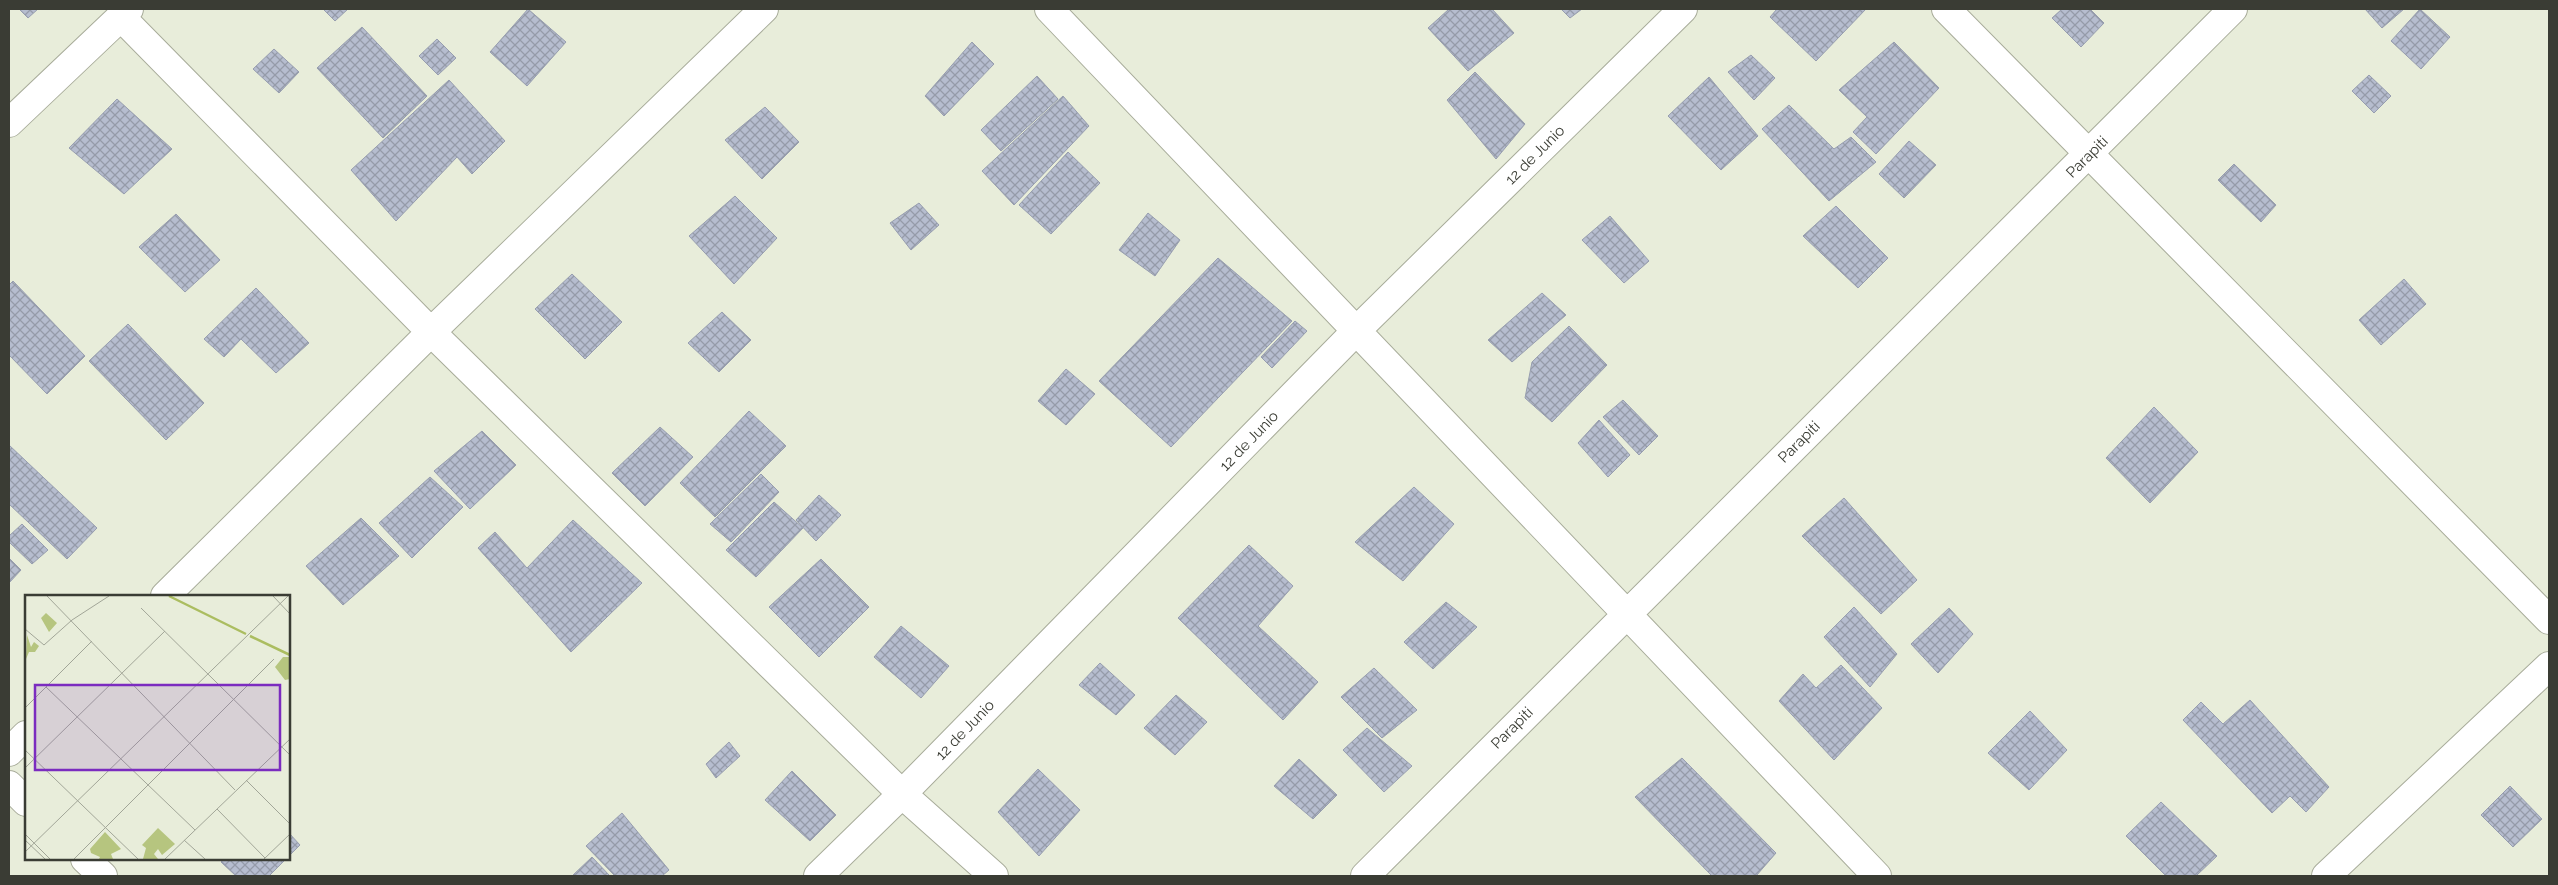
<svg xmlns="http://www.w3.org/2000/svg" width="2558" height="885" viewBox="0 0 2558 885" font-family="Raleway,sans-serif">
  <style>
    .building { fill: url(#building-cross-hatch); stroke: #979eaf }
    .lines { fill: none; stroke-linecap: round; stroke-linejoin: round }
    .street-casing { stroke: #a8ac9a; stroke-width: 30 }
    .street { stroke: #fff; stroke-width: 28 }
    .labels { text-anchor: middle; stroke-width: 5; stroke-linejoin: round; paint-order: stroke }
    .street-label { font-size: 15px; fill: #3a3c34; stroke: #fff }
    .inset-river { fill: none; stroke: #abbd60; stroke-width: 2.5 }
    .inset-road { fill: none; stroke: #a2a698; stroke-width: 1 }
    .view { fill: #7b2cbf; fill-opacity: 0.15; stroke: #7b2cbf; stroke-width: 2.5 }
    .inset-edge { fill: none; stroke: #3a3c34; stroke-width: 2.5 }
  </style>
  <defs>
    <pattern id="building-cross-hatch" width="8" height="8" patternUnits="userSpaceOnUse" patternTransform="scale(1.25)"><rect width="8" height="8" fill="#b6bdcf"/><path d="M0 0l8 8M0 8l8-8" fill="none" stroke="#959ba9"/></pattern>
  </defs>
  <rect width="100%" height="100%" fill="#e8edda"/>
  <path class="building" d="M19 9H38L28 18Z
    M323 9H348L335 21Z
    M528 9 566 42 527 86 490 52Z
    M1449 9H1492L1514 33 1468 71 1428 28Z
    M1561 9H1582L1570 18Z
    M1777 9H1866L1816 61 1770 17Z
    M2062 9H2090L2104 23 2081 47 2052 18Z
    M2365 9H2404L2382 28Z
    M2420 9 2450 37 2421 69 2391 41Z
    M362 27 427 96 383 138 317 68Z
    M437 39 456 58 438 75 419 56Z
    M972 42 994 64 944 116 925 96Z
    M1894 42 1939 88 1876 154 1853 132 1867 117 1839 90Z
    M274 49 299 72 279 93 253 69Z
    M1751 55 1775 78 1754 100 1728 72Z
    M1475 72 1525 124 1496 159 1447 100Z
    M2369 75 2391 96 2374 113 2352 91Z
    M1037 76 1058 99 1001 151 981 130Z
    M1709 77 1758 136 1721 170 1668 116Z
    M449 80 505 141 472 174 457 157 396 221 351 170Z
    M1063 96 1089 126 1014 205 982 171Z
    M117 99 172 149 124 194 69 148Z
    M1789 105 1834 149 1851 137 1876 162 1829 201 1762 129Z
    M765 107 799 142 762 179 725 140Z
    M1909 141 1936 165 1904 198 1879 174Z
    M1068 152 1100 183 1051 234 1019 205Z
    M2234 164 2276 205 2261 222 2218 180Z
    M735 196 777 238 734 284 689 236Z
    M919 203 939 225 911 250 890 223Z
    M1836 206 1888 258 1858 288 1803 236Z
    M1148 213 1180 240 1155 276 1119 250Z
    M176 214 220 260 185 292 139 247Z
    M1610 216 1649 261 1624 283 1582 240Z
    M1218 258 1292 321 1171 447 1099 381Z
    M572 274 622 322 585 359 535 309Z
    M2404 279 2426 304 2381 345 2359 320Z
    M13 281 85 356 47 394 9 355V285Z
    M256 288 309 343 276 373 241 339 224 357 204 339Z
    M1542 293 1566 315 1512 362 1488 340Z
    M722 312 751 340 719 372 688 343Z
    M1295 321 1307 331 1272 368 1261 357Z
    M128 324 204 403 166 440 89 361Z
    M1569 326 1607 365 1552 422 1525 398 1532 362Z
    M1066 369 1095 394 1066 425 1038 401Z
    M1623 400 1658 436 1639 455 1603 417Z
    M2154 407 2198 452 2150 503 2106 458Z
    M749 411 786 446 715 517 680 483Z
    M1599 420 1630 455 1608 477 1578 443Z
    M660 427 693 457 645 506 612 473Z
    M482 431 516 465 470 509 434 471Z
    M9 445 97 528 67 559 9 504Z
    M761 474 779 492 731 542 710 524Z
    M430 477 463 507 412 558 379 523Z
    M1414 487 1454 524 1403 581 1355 542Z
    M819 495 841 515 816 541 796 520Z
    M1844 498 1917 580 1881 614 1802 536Z
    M774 502 803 528 756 577 726 550Z
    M361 518 399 556 343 605 306 566Z
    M573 520 642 583 571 652 478 548 495 532 527 568Z
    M22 524 48 550 32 564 9 542V536Z
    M1249 545 1293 586 1258 626 1318 682 1283 720 1178 618Z
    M9 558 21 570 9 583Z
    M821 559 869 607 819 657 769 607Z
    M1446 602 1477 627 1433 669 1404 642Z
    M1854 607 1897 654 1870 687 1824 637Z
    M1949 608 1973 634 1938 673 1911 644Z
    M901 626 949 666 921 698 874 657Z
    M1100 663 1135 695 1116 715 1079 685Z
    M1841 665 1882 708 1834 760 1779 701 1803 674 1816 688Z
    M1374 668 1417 710 1382 738 1341 697Z
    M1176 695 1207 722 1175 755 1144 728Z
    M2250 700 2329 787 2306 812 2290 796 2272 813 2183 720 2201 702 2223 724Z
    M2030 711 2067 750 2029 790 1988 753Z
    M1367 728 1412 766 1384 792 1343 750Z
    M729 742 740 756 716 778 706 764Z
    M1682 758 1776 853 1756 876H1712L1635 797Z
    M1299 759 1337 795 1313 819 1274 786Z
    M1038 769 1080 810 1039 856 998 812Z
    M792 771 836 815 810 841 765 800Z
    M2510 786 2542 819 2513 847 2481 815Z
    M2161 802 2217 856 2196 876H2166L2126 836Z
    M622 813 669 870 662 876H615L586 846Z
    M289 833 300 845 289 856Z
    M592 857 610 876H572Z
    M224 859H286L269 876H236L221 862Z"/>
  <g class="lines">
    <defs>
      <path id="street" d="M1049 9 1877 876
        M1946 9 2549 620
        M121 17 431 332 902 794 994 876
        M9 123 129 9
        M165 596 431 332 764 9
        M9 752 26 735
        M9 785 26 802
        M85 859 103 876
        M818 876 902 794 1358 329 1683 9
        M1365 876 2233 9
        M2326 876 2549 666"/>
    </defs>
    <use href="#street" class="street-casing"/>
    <use href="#street" class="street"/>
  </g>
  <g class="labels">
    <g class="street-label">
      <text transform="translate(1535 155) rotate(-45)" y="5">12 de Junio</text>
      <text transform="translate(2087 157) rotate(-45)" y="5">Parapiti</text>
      <text transform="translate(1249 441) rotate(-46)" y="5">12 de Junio</text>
      <text transform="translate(1799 442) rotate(-45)" y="5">Parapiti</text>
      <text transform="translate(1512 728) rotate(-45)" y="5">Parapiti</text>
      <text transform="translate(965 730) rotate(-46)" y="5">12 de Junio</text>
    </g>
  </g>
  <g transform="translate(25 595)">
    <rect width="265" height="265" fill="#e8edda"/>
    <path d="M21 18 32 28 24 37 16 23ZM2 40 6 52 9 47 14 51 10 57H4L1 64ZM258 62H265V84L260 85 250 72ZM133 233 150 249 137 260 133 254 129 259 133 264H118L121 253 117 250ZM80 237 96 254 86 259 88 264H74L75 262 66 258 65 254Z" fill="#b6c57f"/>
    <path class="inset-river" d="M144 1 221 39M225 41 265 60"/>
    <path class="inset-road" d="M22 1 210 195M248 1 265 19M116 13 265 160M0 34 19 50 47 25 84 1M21 92 170 235M0 113 67 46M0 155 113 264M0 173 140 36M221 185 265 229M192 214 240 263M0 239 25 264M0 245 20 264M159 245 180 264M0 257 263 1M49 264 249 64M140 264 265 144M239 264 265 239"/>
    <path class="view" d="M10 90H255V175H10Z"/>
    <rect width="265" height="265" class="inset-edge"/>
  </g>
  <rect width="2558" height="885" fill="none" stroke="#3a3c34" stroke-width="20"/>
</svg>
